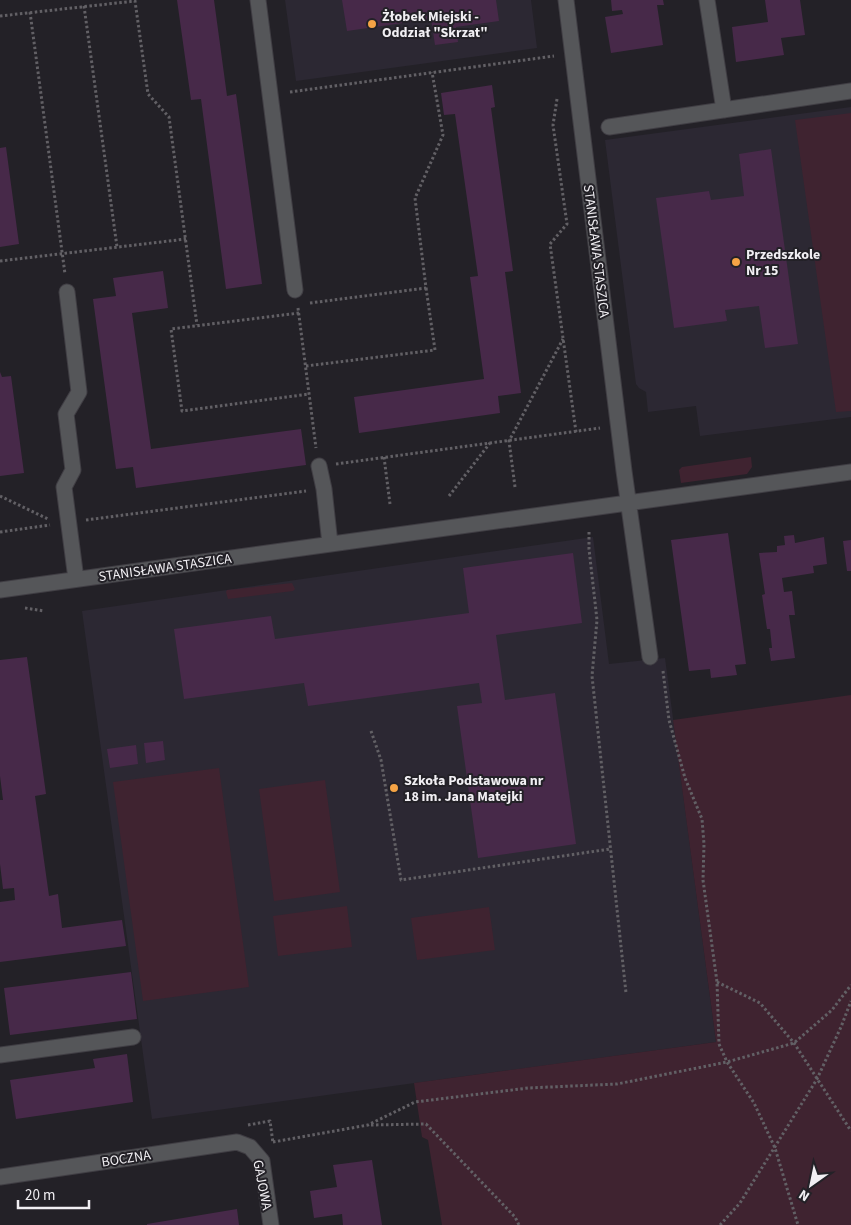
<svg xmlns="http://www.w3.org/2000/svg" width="851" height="1225" viewBox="0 0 851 1225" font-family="'Source Sans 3',sans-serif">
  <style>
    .built { fill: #2c2833 }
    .green { fill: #3f2330 }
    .building { fill: #472949 }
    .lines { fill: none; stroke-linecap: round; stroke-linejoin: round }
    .minor-casing { stroke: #403e44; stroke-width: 17 }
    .path { stroke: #626065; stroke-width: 3; stroke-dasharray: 2.5 2.5; stroke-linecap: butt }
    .minor { stroke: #555659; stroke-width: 15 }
    .poi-dot { fill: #f5a345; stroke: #232127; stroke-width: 2 }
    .labels { text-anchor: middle; stroke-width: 4; stroke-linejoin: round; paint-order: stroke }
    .poi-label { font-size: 14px; font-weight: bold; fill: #f1eff3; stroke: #232127; text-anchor: start }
    .street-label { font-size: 14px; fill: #f1eff3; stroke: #232127 }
  </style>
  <rect width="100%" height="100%" fill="#232127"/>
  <path class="built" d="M285 0H531L537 48 296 81Z
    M851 107V417L700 436 696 406 648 412 646 392 639 388 636 384 605 140Z
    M593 537 609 664 665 658 716 1042 152 1119 82 611Z"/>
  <path class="green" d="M851 113V411L836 412 795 120Z
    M751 457 752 467 747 474 681 483 679 470 682 467Z
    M292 583 295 589 293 591 228 599 226 592 227 590Z
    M851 695V1225H442L428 1140 422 1137 414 1083 716 1042 673 720Z
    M219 768 249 987 143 1001 113 782Z
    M325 780 340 892 274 901 259 789Z
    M347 906 352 947 278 956 273 916Z
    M489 907 495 950 417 960 411 918Z"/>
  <path class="building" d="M177 0H214L227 96 236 94 262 284 226 289 201 99 191 100Z
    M342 0H496L499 21 456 27 458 42 435 45 431 19 347 31Z
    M611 0H663L664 5H657L663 45 611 53 605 17 623 14 622 10 612 11Z
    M765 0H800L805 35 781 38 784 55 736 62 732 27 768 22Z
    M492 85 495 107 491 108 513 271 505 272 521 393 498 396 500 413 359 433 354 397 484 379 470 277 478 276 455 114 444 115 441 93Z
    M6 147 19 244 0 247V148Z
    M771 149 798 344 765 348 759 306 725 310 727 321 674 328 656 198 709 191 711 200 744 196 739 154Z
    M163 271 168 308 132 313 151 449 301 429 306 465 136 488 133 467 116 469 93 299 116 296 113 278Z
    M0 372 2 377 11 376 24 473 0 476Z
    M728 533 746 664 735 665 737 675 711 678 710 669 689 671 671 540Z
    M794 535 795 543 824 537 827 564 813 566 814 573 782 578 784 592 792 591 795 615H789L795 658 771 661 769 648H772L770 629H767L762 595 765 594 759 553 777 552V546L785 545 784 536Z
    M851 540V571H847L843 541Z
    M573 553 582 623 496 635 505 700 555 693 576 844 478 858 457 706 482 703 479 683 308 706 304 683 184 699 174 629 271 616 275 639 469 613 463 568Z
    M27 657 46 794 35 796 49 896 58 894 62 928 122 920 126 946 0 962V902L15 900 14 888 3 889 0 864V800H3L0 776V660Z
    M163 741 165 760 146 763 144 743Z
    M136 745 138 764 110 768 107 749Z
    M131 972 137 1019 10 1035 4 988Z
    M127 1054 133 1102 16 1119 10 1080 95 1068 93 1059Z
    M372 1160 382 1225H343L342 1214 314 1218 310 1191 337 1187 333 1165Z
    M237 1209 239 1225H147V1224Z"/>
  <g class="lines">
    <defs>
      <path id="minor" d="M258 0 295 290
        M566 0 624 471 650 657
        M707 0 724 110
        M609 127 851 91
        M67 292 79 392 66 414 73 470 64 487 76 579
        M319 466 324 489 330 544
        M0 590 851 472
        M0 1055 133 1037
        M0 1177 237 1142 250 1147 262 1161 271 1225"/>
    </defs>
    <use href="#minor" class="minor-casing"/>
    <path class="path" d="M84 6 117 247
      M30 12 65 274
      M0 16 135 1 148 94 169 117 197 325
      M290 92 554 56
      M557 99 553 125 567 224 550 244 576 432
      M0 261 186 239
      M310 303 426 288 415 198 443 135 432 72
      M298 308 316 448
      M299 313 171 329 182 411 309 394
      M306 366 435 350 426 288
      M384 457 390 504
      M336 464 600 428
      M515 487 509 441 563 339
      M0 496 48 519
      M449 496 490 443
      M86 520 306 491
      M0 532 50 525
      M589 532V549L597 620 592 676 626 993
      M25 608 44 611
      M663 671 669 720 685 778 702 819 704 844 703 880 717 982 719 1044 727 1062 754 1103 775 1148 798 1225
      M371 731 381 760 401 880 610 849
      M717 982 760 1003 794 1043 851 1131
      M248 1125 270 1121 273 1143
      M371 1125 426 1124 515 1217 519 1225
      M273 1142 368 1125 415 1102 528 1088 617 1084 727 1062 794 1043 832 1010 851 985
      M720 1225 740 1203 817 1079 841 1027 851 1001"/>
    <use href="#minor" class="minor"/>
  </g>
  <g class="poi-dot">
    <circle cx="372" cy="24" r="5"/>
    <circle cx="736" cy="262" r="5"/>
    <circle cx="394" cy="788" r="5"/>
  </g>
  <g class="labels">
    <g class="poi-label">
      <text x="382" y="21">Żłobek Miejski -<tspan x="382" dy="16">Oddział "Skrzat"</tspan></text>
      <text x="746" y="259">Przedszkole<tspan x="746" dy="16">Nr 15</tspan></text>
      <text x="404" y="785">Szkoła Podstawowa nr<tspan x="404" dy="16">18 im. Jana Matejki</tspan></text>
    </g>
    <g class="street-label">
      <text transform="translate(597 251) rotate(83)" y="5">STANISŁAWA STASZICA</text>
      <text transform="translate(165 567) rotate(-8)" y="5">STANISŁAWA STASZICA</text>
      <text transform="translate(126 1158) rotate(-9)" y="5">BOCZNA</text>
      <text transform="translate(263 1185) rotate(79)" y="5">GAJOWA</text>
    </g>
  </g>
  <g transform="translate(811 1185) rotate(213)" stroke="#232127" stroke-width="4" paint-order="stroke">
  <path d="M0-4L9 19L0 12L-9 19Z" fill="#f1eff3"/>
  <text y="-8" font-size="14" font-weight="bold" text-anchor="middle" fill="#f1eff3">N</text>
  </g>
  <path d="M18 1200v8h71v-8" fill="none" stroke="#f1eff3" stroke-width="2.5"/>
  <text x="25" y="1200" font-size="15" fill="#f1eff3" stroke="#232127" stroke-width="4" paint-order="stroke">20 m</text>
</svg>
